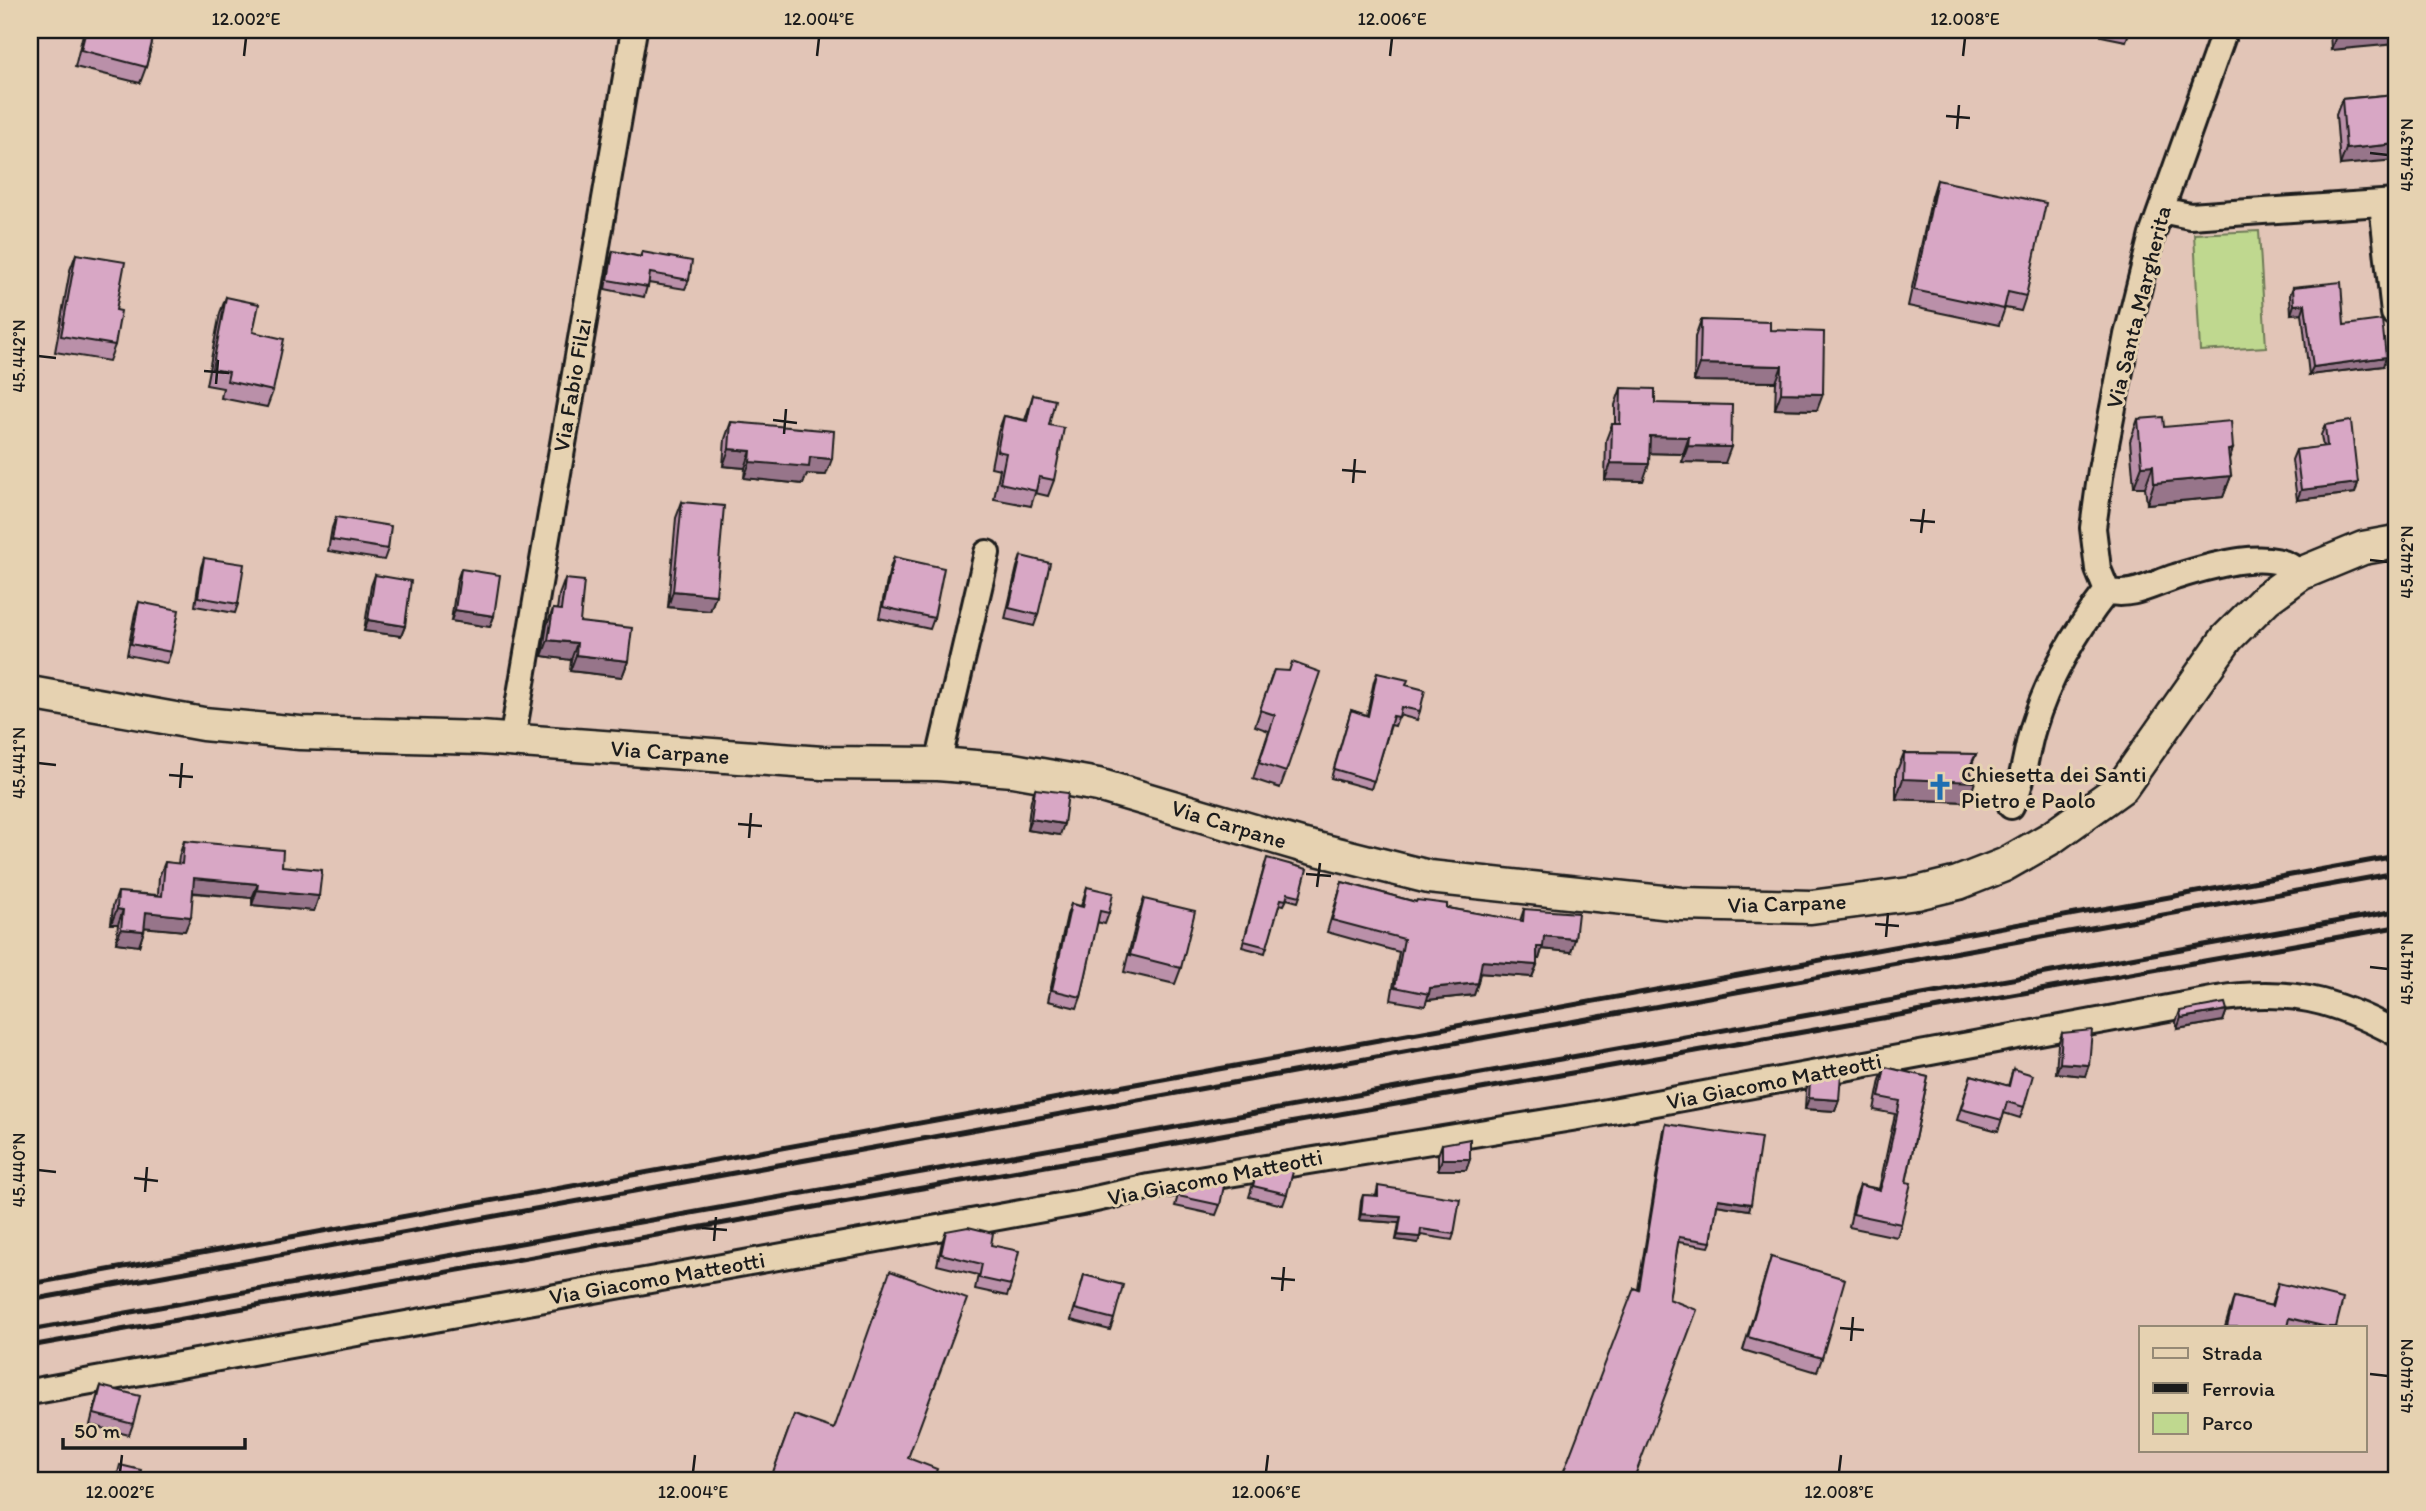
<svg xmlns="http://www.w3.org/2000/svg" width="2426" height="1511" viewBox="0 0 2426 1511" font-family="Itim,sans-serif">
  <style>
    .green { fill: #bfd88f; stroke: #6e7a56; stroke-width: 2 }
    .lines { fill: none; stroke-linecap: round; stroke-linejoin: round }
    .pedestrian-casing { stroke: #1c1c1c; stroke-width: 24 }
    .minor-casing { stroke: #1c1c1c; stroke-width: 30 }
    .tertiary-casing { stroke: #1c1c1c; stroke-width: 37 }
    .pedestrian { stroke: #e6d2b1; stroke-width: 19 }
    .minor { stroke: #e6d2b1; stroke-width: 24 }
    .tertiary { stroke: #e6d2b1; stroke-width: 32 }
    .rail { stroke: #1c1c1c; stroke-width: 5 }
    .wall { fill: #ba90a9; stroke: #1c1c1c; stroke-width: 2 }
    .shaded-wall { fill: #97758a; stroke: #1c1c1c; stroke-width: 2 }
    .building { fill: #d8a7c5; stroke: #1c1c1c; stroke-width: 2 }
    .ticks { fill: none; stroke: #1c1c1c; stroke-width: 2.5 }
    .labels { text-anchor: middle; stroke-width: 6; stroke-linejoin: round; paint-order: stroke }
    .street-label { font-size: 23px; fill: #1c1c1c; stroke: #e6d2b1 }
    .poi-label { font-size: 23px; fill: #1c1c1c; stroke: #e6d2b1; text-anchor: start }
    .neatline { fill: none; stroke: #1c1c1c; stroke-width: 2.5 }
    .ticks-label { font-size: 18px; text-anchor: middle; fill: #1c1c1c }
  </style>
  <rect width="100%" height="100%" fill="#e2c5b7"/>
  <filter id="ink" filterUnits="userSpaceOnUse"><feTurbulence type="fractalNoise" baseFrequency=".0143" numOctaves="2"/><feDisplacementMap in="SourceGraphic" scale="14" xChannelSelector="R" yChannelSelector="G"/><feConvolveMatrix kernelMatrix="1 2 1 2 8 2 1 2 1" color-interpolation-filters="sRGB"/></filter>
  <g filter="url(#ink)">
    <path class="green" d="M2259 231 2266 347 2200 351 2194 234Z"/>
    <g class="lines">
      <defs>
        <path id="pedestrian" d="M1974 788 2020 789"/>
        <path id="minor" d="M2382 204 2394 313
          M2161 210 2190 216 2396 202
          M2107 591 2098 569 2093 528 2101 470 2127 335 2152 235 2225 30
          M2107 591C2130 598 2153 584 2175 577 2207 567 2275 545 2300 574
          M512 741 634 30
          M938 764 987 553
          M2011 806C2024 781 2025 754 2033 728 2049 676 2074 633 2107 591
          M30 1392 1082 1202 1149 1187 1596 1114 2217 999C2288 988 2333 999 2396 1033"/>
        <path id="tertiary" d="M30 693 203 724 300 733 480 738 822 763 938 764 1013 770 1098 785 1301 845 1429 877 1681 904 1811 907 1917 893 1958 883 2004 865 2051 838 2122 787 2227 638 2267 598 2300 574 2363 548 2396 542"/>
      </defs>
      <use href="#pedestrian" class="pedestrian-casing"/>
      <use href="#minor" class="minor-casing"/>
      <use href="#tertiary" class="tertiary-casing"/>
      <use href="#pedestrian" class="pedestrian"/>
      <use href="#minor" class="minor"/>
      <use href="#tertiary" class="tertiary"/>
      <path class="rail" d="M30 1284 2396 856
        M30 1300 2396 873
        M30 1330 2396 911
        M30 1346 2396 927"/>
    </g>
    <path class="wall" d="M84 30H155L146 67 140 83 75 67Z
      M2102 30H2130L2126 41 2101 36Z
      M2330 30H2396L2331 50Z
      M2396 94 2340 165 2336 115 2342 99Z
      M1937 180 2026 296 2021 311 2005 308 1999 325 1908 306 1932 196Z
      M613 251 640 257 642 252 689 280 685 289 648 283 644 297 605 289 610 261Z
      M76 254 116 310 115 345 109 361 55 352 70 270Z
      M2293 287 2344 325 2383 366 2309 375 2302 313 2291 314 2290 295Z
      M226 297 253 332 273 391 267 407 221 398 223 388 206 385 220 313Z
      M1701 320 1770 330 1817 410 1775 409 1776 382 1694 381 1695 337Z
      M1621 388 1655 403 1725 463 1682 462 1683 454 1649 453 1643 481 1605 480 1606 440 1612 424H1615V405Z
      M1033 395 1049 425 1054 480 1048 496 1035 493 1031 506 994 499 1000 469 991 467 998 432 1004 416 1025 420Z
      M2138 419 2164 427 2229 460 2231 476 2223 497 2147 504 2145 487H2134L2130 441Z
      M731 422 826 475 807 474 803 484 744 478 745 468 723 466 725 439Z
      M2325 425 2358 483 2355 493 2297 500 2292 460 2296 450 2323 447 2321 435Z
      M682 502 716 595 710 611 668 607 676 518Z
      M336 517 388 549 384 560 328 551 332 528Z
      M1021 556 1038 615 1034 626 1005 619 1017 567Z
      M894 557 934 618 930 629 879 618 890 568Z
      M204 558 238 604 235 613 195 606 201 567Z
      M461 569 494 616 490 627 451 621 457 580Z
      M375 575 405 626 401 636 364 631 371 586Z
      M565 579 580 622 628 661 622 677 570 671 571 660 542 656 547 625 553 609 557 610 559 595Z
      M139 602 171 652 167 663 127 655 135 613Z
      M1274 670 1286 772 1280 788 1253 779 1269 731 1255 726Z
      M1377 673 1406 685 1420 711 1417 720 1399 715 1395 726 1391 725 1371 789 1331 778 1351 710 1367 715 1374 681Z
      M1904 753 1976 754 1970 769 1968 802 1896 799V773Z
      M1035 789 1060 835 1027 830 1031 800Z
      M184 841 282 866 319 896 314 911 252 905V898L193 893 185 931 145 927 139 946 116 943 118 924H111L113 906 118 892 158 895 159 877 165 862 178 864 179 856Z
      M1265 864 1300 896 1298 902 1287 899 1284 905 1279 904 1265 953 1242 947Z
      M1342 882 1416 902 1520 921 1524 909 1571 952 1542 949 1539 959H1537V965L1532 977 1480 973 1474 995 1427 1000 1425 1006 1391 1000 1399 952 1327 932Z
      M1087 887 1109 913 1105 924 1097 922 1081 997 1077 1008 1048 1001 1067 915 1071 904 1081 906Z
      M1144 899 1181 968 1175 984 1124 972 1138 915Z
      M2227 1010 2223 1021 2177 1029 2176 1022 2180 1011Z
      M2062 1033 2085 1076 2056 1073 2058 1044Z
      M1885 1067 1928 1077 1906 1182 1901 1224 1897 1237 1849 1227 1855 1198 1860 1185 1879 1189 1895 1114 1874 1110 1880 1080Z
      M2013 1069 2024 1107 2020 1118 2004 1113 1998 1131 1957 1120 1971 1075 2008 1086Z
      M1810 1079 1839 1100 1835 1111 1805 1109 1806 1090Z
      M1666 1124 1749 1210 1717 1205 1711 1242 1709 1247 1678 1242 1669 1299 1638 1289 1664 1129Z
      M1442 1144 1470 1159 1466 1170H1438V1155Z
      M1256 1174 1287 1194 1283 1205 1249 1197Z
      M1378 1186 1454 1234 1452 1240 1421 1235 1418 1243 1396 1240 1399 1223 1359 1220 1361 1201 1363 1195 1376 1196Z
      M1180 1188 1220 1205 1216 1215 1175 1206Z
      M946 1231 991 1245 1011 1285 1007 1296 975 1289 978 1275 937 1265 942 1242Z
      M1771 1257 1822 1358 1817 1372 1743 1350Z
      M1084 1275 1114 1319 1110 1330 1071 1320Z
      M2278 1283 2336 1327H2225L2234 1297 2271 1306Z
      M101 1386 133 1424 129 1435 90 1425 97 1397Z
      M794 1415 908 1459 933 1481H770Z"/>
    <path class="shaded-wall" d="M2380 30H2396V44L2331 50 2337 33Z
      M2396 144V160L2340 165 2346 149Z
      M2305 304 2302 313 2291 314 2294 305Z
      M2386 357 2383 366 2309 375 2313 367Z
      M1700 364 1782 366 1776 382 1694 381Z
      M1781 393 1823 394 1817 410 1775 409Z
      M1650 436 1689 437 1683 454 1644 453Z
      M1688 446 1731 447 1725 463 1682 462Z
      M729 449 751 451 745 468 723 466Z
      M2233 449 2225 470 2228 450Z
      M810 457 832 459 826 475 807 474 803 484 744 478 750 462Z
      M1611 463 1649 464 1643 481 1605 480Z
      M2153 465 2145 487H2134L2142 466Z
      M2231 476 2223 497 2147 504 2154 483Z
      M2358 483 2355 493 2297 500 2301 490Z
      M673 591 716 595 710 611 668 607Z
      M455 610 494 616 490 627 451 621Z
      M368 620 405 626 401 636 364 631Z
      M548 640 577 643 571 660 542 656Z
      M576 655 628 661 622 677 570 671Z
      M1976 754 1968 774 1975 782 1968 802 1896 799 1903 779 1969 768Z
      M1031 819 1064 824 1060 835 1027 830Z
      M194 878 258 884 252 898 189 892Z
      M257 890 319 896 314 911 252 905Z
      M117 909 123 910 118 924H111Z
      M146 912 191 917 185 931 141 927Z
      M121 929 144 931 139 946 116 943Z
      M1544 936 1575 939 1571 952 1542 949 1539 959H1533L1537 947Z
      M1482 961 1537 965 1532 977 1478 973Z
      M1478 983 1474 995 1427 1000 1430 988Z
      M2227 1010 2223 1021 2177 1029 2181 1018Z
      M2060 1063 2089 1065 2085 1076 2056 1073Z
      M1809 1098 1839 1100 1835 1111 1805 1109Z
      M1442 1159H1470L1466 1170H1438Z
      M1718 1199 1751 1204 1749 1210 1716 1205Z
      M1361 1214 1401 1217 1399 1223 1359 1220Z
      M1398 1235 1420 1237 1418 1243 1396 1240Z"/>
    <path class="building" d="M86 30H155L146 67 81 50Z
      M2337 30H2380L2337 33Z
      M2396 94V144L2346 149 2342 99Z
      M1937 180 2046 203 2026 296 2008 292 2004 309 1914 290Z
      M613 251 641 257 642 252 692 261 689 280 650 273 648 287 608 280Z
      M76 254 125 262 116 310 121 311 115 345 61 336Z
      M2341 282 2344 325 2382 320 2386 357 2313 367 2305 304 2294 305 2293 287Z
      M226 297 259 304 253 332 284 339 273 391 227 381 229 372 212 369Z
      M1701 320 1770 322V330L1824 332 1823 394 1781 393 1782 366 1700 364Z
      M1621 388 1655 389V403L1732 405 1731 447 1688 446 1689 437 1650 436 1649 464 1611 463 1612 424H1620Z
      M1033 395 1055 400 1049 425 1064 428 1054 480 1039 477 1036 491 1000 483 1006 453 997 451 1004 416 1027 421Z
      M2163 417 2164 427 2231 421 2233 449 2228 450 2231 476 2154 483 2153 465 2142 466 2138 419Z
      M2351 421 2358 483 2301 490 2296 450 2327 446 2325 425Z
      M731 422 834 431 832 459 810 457 809 467 750 462 751 451 729 449Z
      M682 502 724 506 716 595 673 591Z
      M336 517 391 526 388 549 332 540Z
      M1021 556 1050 563 1038 615 1009 608Z
      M894 557 944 568 934 618 883 607Z
      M204 558 244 564 238 604 198 597Z
      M461 569 500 575 494 616 455 610Z
      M375 575 411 581 405 626 368 620Z
      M565 579 584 581 580 622 632 628 628 661 576 655 577 643 548 640 553 609 561 610Z
      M139 602 179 610 171 652 131 644Z
      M1292 662 1320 672 1286 772 1259 763 1275 715 1260 710 1274 670 1289 671Z
      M1377 673 1408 680 1406 685 1425 690 1420 711 1401 707 1399 717 1393 716 1374 781 1334 769 1351 710 1368 716Z
      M1904 753 1976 754 1969 768 1975 782 1903 779Z
      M1035 789 1068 793 1064 824 1031 819Z
      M184 841 283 850 282 866 322 870 319 896 257 890 258 884 194 878 191 917 146 912 144 931 121 929 123 910 117 909 118 892 162 896 165 862 182 864Z
      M1267 858 1307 869 1300 896 1288 893 1286 900 1281 899 1267 947 1244 941Z
      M1342 882 1416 902 1417 900 1447 904V908L1523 921 1524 909 1578 913 1575 939 1544 936 1543 947H1537V965L1482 961 1478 983 1430 988 1429 994 1395 987 1404 939 1332 920Z
      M1087 887 1113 893 1109 913 1100 911 1081 997 1052 990 1071 904 1083 907Z
      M1144 899 1195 911 1181 968 1130 955Z
      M2225 1003 2227 1010 2181 1018 2180 1011Z
      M2092 1030 2089 1065 2060 1063 2062 1033Z
      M1885 1067 1928 1077 1906 1182 1911 1183 1901 1224 1853 1214 1860 1185 1880 1190 1884 1177 1900 1101 1879 1097Z
      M2013 1069 2033 1075 2024 1107 2007 1102 2002 1120 1961 1109 1971 1075 2009 1086Z
      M1841 1074 1839 1100 1809 1098 1810 1079Z
      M1666 1124 1761 1138 1751 1204 1718 1199 1711 1242 1679 1237 1669 1299 1697 1310 1633 1481H1560L1634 1288 1639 1290Z
      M1470 1139V1159H1442V1144Z
      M1294 1168 1287 1194 1253 1186 1256 1174Z
      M1225 1181 1220 1205 1178 1196 1180 1188Z
      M1378 1186 1460 1199 1454 1234 1421 1229 1420 1237 1398 1235 1401 1217 1361 1214 1363 1195 1378 1196Z
      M968 1227 993 1233 991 1245 1019 1251 1011 1285 979 1278 982 1264 941 1254 946 1231Z
      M1771 1257 1845 1279 1822 1358 1748 1337Z
      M890 1271 967 1299 908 1458 937 1469 933 1481H788L772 1475 794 1415 834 1429Z
      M1084 1275 1123 1285 1114 1319 1075 1309Z
      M2278 1283 2343 1299 2336 1327H2327L2289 1318 2287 1327H2227L2234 1297 2272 1306Z
      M101 1386 140 1396 133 1424 94 1414Z
      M120 1465 141 1470 139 1481H116Z"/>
  </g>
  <path class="ticks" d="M244 56 246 38M817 56 819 38M1390 56 1392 38M1963 56 1965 38M1946 116 1970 118M1957 129 1959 105M2370 153 2388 155M38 356 56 358M204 371 229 373M216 384 218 360M773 420 797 423M784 434 786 409M1342 470 1366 472M1353 483 1355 459M1910 520 1935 522M1921 533 1924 509M2370 560 2388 562M38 763 56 765M169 775 193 777M180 788 182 763M738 824 762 826M749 838 751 813M1306 874 1331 876M1317 887 1320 863M1875 924 1899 926M1886 937 1888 913M2370 967 2388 969M38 1170 56 1172M134 1178 158 1181M145 1192 147 1167M702 1228 727 1230M714 1241 716 1217M1271 1278 1295 1280M1282 1291 1284 1267M1840 1328 1864 1330M1851 1341 1853 1317M2370 1374 2388 1376M120 1472 122 1455M693 1472 695 1455M1266 1472 1268 1455M1839 1472 1841 1455"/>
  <defs>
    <symbol id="church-bare" viewBox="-9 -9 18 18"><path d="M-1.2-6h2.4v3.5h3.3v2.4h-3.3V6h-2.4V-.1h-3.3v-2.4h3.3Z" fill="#1f6fb2" stroke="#e6d2b1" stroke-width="2.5" paint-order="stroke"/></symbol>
  </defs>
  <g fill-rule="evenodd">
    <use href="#church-bare" x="1921" y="768" width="38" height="38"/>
  </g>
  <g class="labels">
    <g class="street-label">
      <text transform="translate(2138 307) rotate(-76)" y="8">Via Santa Margherita</text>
      <text transform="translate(572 385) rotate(-80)" y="8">Via Fabio Filzi</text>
      <text transform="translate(670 752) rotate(4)" y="8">Via Carpane</text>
      <text transform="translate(1229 824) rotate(17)" y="8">Via Carpane</text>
      <text transform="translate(1787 903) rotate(-2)" y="8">Via Carpane</text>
      <text transform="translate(1774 1081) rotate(-11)" y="8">Via Giacomo Matteotti</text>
      <text transform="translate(1215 1177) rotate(-11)" y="8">Via Giacomo Matteotti</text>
      <text transform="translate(657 1278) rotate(-10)" y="8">Via Giacomo Matteotti</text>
    </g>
    <g class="poi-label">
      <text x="1961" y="782">Chiesetta dei Santi<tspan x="1961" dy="26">Pietro e Paolo</tspan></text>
    </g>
  </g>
  <rect width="2426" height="1511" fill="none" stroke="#e6d2b1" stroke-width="77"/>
  <rect x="2139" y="1326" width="228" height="126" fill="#e6d2b1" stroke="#958975" stroke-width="2"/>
  <rect x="2153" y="1348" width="35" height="10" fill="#e6d2b1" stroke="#958975" stroke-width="2"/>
  <text x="2202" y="1360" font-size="21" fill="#1c1c1c">Strada</text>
  <rect x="2153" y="1383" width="35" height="10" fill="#1c1c1c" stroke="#958975" stroke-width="2"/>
  <text x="2202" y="1396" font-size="21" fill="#1c1c1c">Ferrovia</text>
  <rect x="2153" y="1413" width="35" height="21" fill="#bfd88f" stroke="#958975" stroke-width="2"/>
  <text x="2202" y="1430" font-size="21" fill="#1c1c1c">Parco</text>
  <path d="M63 1438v10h182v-10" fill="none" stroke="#1c1c1c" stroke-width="3.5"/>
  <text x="74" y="1438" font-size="21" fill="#1c1c1c" stroke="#e6d2b1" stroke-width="5" paint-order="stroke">50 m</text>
  <rect x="38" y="38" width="2350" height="1434" class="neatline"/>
  <g class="ticks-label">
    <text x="246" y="25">12.002°E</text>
    <text x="819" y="25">12.004°E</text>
    <text x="1392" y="25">12.006°E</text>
    <text x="1965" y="25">12.008°E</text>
    <text transform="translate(2407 155) rotate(-90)" y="6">45.443°N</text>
    <text transform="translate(19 356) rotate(-90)" y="6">45.442°N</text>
    <text transform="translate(2407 562) rotate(-90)" y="6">45.442°N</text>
    <text transform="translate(19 763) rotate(-90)" y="6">45.441°N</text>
    <text transform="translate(2407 969) rotate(-90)" y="6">45.441°N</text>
    <text transform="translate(19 1170) rotate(-90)" y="6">45.440°N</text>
    <text transform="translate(2407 1376) rotate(-90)" y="6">45.440°N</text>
    <text x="120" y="1498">12.002°E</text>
    <text x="693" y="1498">12.004°E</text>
    <text x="1266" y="1498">12.006°E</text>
    <text x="1839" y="1498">12.008°E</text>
  </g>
</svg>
